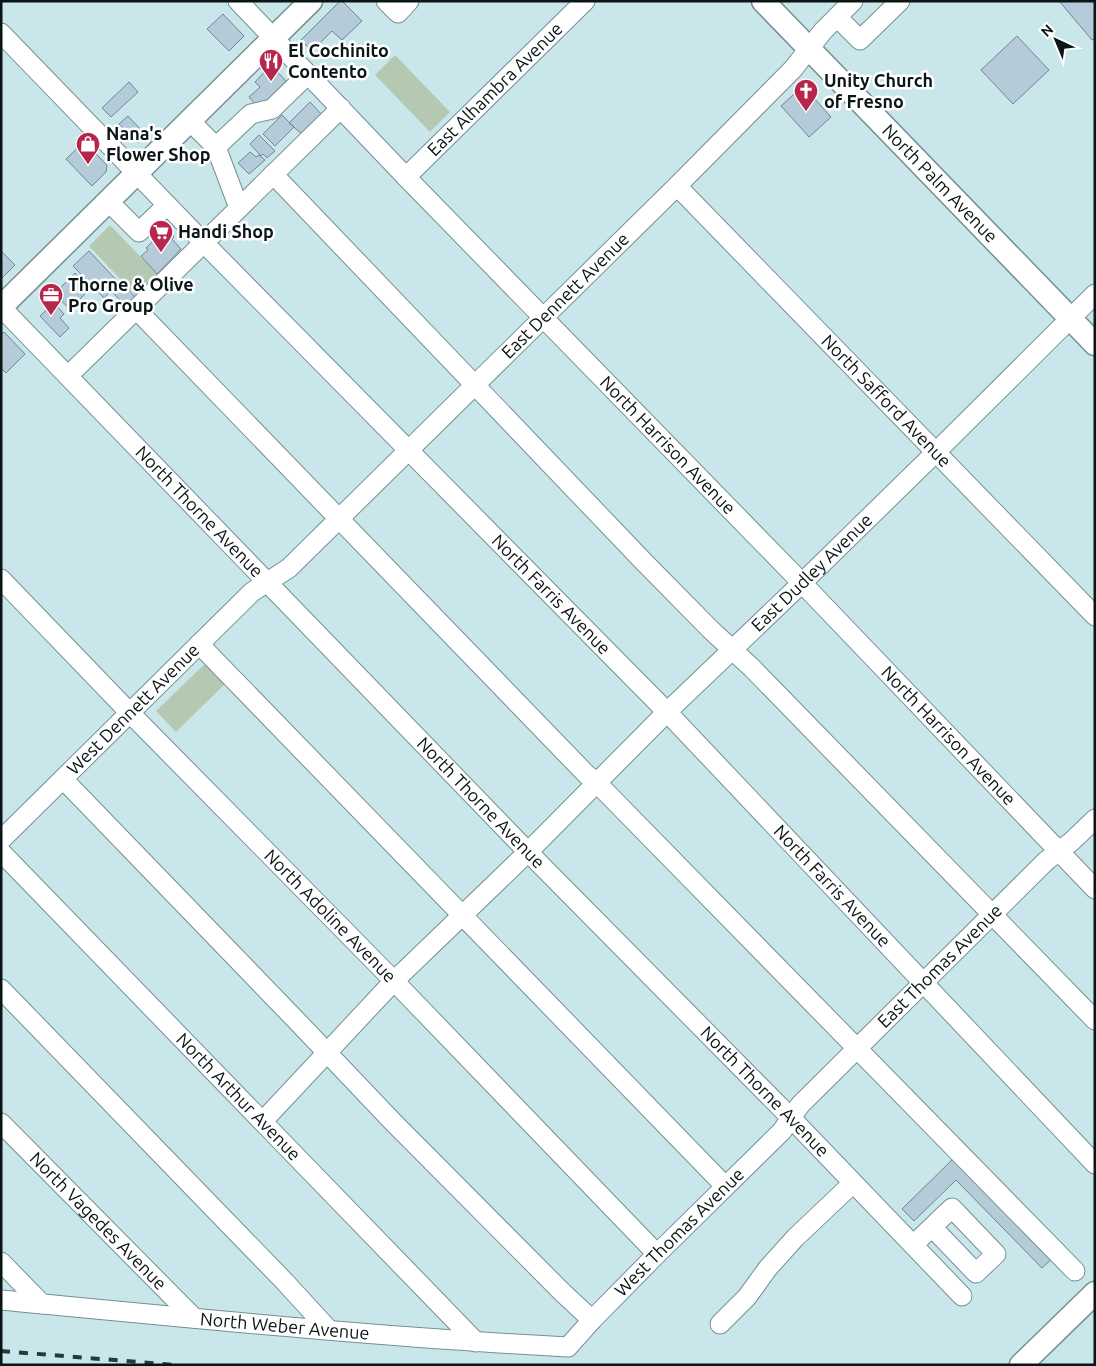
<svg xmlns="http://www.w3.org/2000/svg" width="1096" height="1366" viewBox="0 0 1096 1366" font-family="Ubuntu,sans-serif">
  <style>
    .green { fill: #b5c8b1 }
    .building { fill: #b5cbda; stroke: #728694 }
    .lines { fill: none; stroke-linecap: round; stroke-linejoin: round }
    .minor-casing { stroke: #749093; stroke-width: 21 }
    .major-casing { stroke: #749093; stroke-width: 25 }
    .minor { stroke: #fff; stroke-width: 19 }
    .major { stroke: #fff; stroke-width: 22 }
    .rail { stroke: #2a383a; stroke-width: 4; stroke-dasharray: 9 9; stroke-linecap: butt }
    .labels { text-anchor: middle; stroke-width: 5; stroke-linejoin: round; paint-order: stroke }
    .poi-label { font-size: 18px; font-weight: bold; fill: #0a1516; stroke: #fff; text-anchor: start }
    .street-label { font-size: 18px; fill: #0a1516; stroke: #fff }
  </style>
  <rect width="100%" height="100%" fill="#c9e7eb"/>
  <path class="green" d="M395 55 450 112 430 132 375 75Z
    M110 225 162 279 141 301 89 246Z
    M208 661 228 681 176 732 156 711Z"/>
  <path class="building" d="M340 1H342L362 21 342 40 332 31 312 51 301 40Z
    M1059 1H1095V39L1092 40Z
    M223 14 244 36 229 51 207 29Z
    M1017 36 1049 70 1013 104 981 70Z
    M271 65 286 81 263 104 256 105 249 97 260 87 255 82Z
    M129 82 138 92 111 117 102 108Z
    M803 86 831 117 809 137 781 106Z
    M310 102 323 116 303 135 289 123Z
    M282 115 294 127 275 146 263 134Z
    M128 116 146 135 138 143 119 124Z
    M259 135 275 151 267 158 263 154 261 156 250 144Z
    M84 142 107 165 106 172 92 186 66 159Z
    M250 152 256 157 259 155 265 160 249 174 238 163Z
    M166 228 174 237 172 239 181 249 157 274 141 256 148 250 146 248Z
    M1 251 15 265 2 278 1 277Z
    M89 251 119 283 104 298 73 266Z
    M75 273 90 289 70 309 54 294Z
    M122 283 138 300 129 309 113 293Z
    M54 303 64 314 60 318 69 328 60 337 40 316Z
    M4 332 25 354 6 373 1 368V335Z
    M956 1156 1054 1257 1042 1268 956 1180 914 1221 902 1209Z"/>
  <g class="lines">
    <defs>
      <g id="minor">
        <path id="s1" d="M238 1 406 177 802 583 1095 889"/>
        <path d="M386 1 398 13 409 1"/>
        <path d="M837 17 860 40 900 1"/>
        <path id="s2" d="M1 33 204 243 667 712 1095 1164"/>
        <path d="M190 121 216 147"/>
        <path d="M273 174 644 562 711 630 752 668 1095 1020"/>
        <path id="s3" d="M406 177 585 1"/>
        <path id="s4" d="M677 186 1095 616"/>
        <path d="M108 201 139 232 167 205"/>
        <path d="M239 208 216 147 251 114 272 109 308 74"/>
        <path id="s5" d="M1 307 528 852 791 1118 962 1296"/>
        <path d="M136 309 587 775 597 783 1075 1271"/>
        <path d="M68 376 341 108"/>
        <path id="s6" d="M1 579 130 713 394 981 657 1254"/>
        <path d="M199 644 725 1186"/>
        <path d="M63 779 294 1018 393 1122 562 1292 592 1320"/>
        <path id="s7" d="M1 840 252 592 289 568 677 186 793 69 823 31 853 1"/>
        <path id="s8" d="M1 852 476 1342"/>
        <path d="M1 989 285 1282 328 1329"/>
        <path id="s9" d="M263 1121 394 981 528 852 667 712 802 583 935 453 1095 294"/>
        <path id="s10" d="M1 1123 194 1318"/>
        <path d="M913 1245C926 1233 939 1220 952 1208L996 1254 976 1273 932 1227"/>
        <path d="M1 1262 42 1304"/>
        <path id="s11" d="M1 1300C190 1318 378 1337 568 1347L592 1320 657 1254 782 1131 800 1105 1046 861 1071 842 1095 819"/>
        <path d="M720 1324 747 1297 768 1268 795 1238 853 1183"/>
      </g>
      <g id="major">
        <path id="s12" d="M763 1 1095 344"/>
        <path d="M1 307 311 1"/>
        <path d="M1021 1365 1095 1293"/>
      </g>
    </defs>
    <use href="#minor" class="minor-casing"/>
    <use href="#major" class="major-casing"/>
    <use href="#minor" class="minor"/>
    <use href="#major" class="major"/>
    <path class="rail" d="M1 1351 176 1365"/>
  </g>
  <defs>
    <symbol id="restaurant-pin" viewBox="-11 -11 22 30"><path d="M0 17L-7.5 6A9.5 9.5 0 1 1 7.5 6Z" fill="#b7264c" stroke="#fff"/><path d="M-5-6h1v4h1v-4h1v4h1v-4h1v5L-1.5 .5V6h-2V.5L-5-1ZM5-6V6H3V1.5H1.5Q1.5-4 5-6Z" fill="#fff"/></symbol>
    <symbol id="church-pin" viewBox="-11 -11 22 30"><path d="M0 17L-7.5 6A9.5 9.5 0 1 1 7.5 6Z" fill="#b7264c" stroke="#fff"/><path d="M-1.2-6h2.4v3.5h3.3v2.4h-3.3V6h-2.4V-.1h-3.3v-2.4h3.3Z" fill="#fff"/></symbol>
    <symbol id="shop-pin" viewBox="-11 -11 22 30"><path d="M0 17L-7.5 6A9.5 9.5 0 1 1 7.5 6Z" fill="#b7264c" stroke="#fff"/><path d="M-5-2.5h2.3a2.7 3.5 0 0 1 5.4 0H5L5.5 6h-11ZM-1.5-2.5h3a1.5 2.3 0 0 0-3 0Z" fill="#fff"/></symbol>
    <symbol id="supermarket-pin" viewBox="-11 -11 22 30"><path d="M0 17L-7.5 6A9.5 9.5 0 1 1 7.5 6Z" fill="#b7264c" stroke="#fff"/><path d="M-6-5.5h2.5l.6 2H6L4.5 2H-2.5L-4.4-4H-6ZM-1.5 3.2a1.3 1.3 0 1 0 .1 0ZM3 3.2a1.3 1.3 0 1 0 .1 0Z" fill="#fff"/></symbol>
    <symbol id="office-pin" viewBox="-11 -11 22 30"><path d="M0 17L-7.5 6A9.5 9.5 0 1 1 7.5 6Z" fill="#b7264c" stroke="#fff"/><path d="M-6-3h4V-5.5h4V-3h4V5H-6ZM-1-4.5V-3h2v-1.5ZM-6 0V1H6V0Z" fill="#fff"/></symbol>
  </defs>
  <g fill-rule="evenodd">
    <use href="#restaurant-pin" x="257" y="47" width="28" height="38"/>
    <use href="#church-pin" x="792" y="77" width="28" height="38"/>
    <use href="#shop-pin" x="74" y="130" width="28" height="38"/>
    <use href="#supermarket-pin" x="147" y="218" width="28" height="38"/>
    <use href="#office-pin" x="37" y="281" width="28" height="38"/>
  </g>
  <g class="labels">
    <g class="poi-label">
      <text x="288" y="57">El Cochinito<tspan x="288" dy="21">Contento</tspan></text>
      <text x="824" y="87">Unity Church<tspan x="824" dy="21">of Fresno</tspan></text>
      <text x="106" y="140">Nana's<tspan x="106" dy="21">Flower Shop</tspan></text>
      <text x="178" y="238">Handi Shop</text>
      <text x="68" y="291">Thorne &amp; Olive<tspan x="68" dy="21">Pro Group</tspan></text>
    </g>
    <g class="street-label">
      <text dy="6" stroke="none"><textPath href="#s3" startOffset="125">East Alhambra Avenue</textPath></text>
      <text dy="6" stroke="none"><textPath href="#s12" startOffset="254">North Palm Avenue</textPath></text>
      <text dy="6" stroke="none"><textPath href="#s7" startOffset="785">East Dennett Avenue</textPath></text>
      <text dy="6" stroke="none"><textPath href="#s4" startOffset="300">North Safford Avenue</textPath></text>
      <text dy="6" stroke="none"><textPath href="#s1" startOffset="618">North Harrison Avenue</textPath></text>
      <text dy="6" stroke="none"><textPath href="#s5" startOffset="285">North Thorne Avenue</textPath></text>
      <text dy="6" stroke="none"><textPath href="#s9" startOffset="776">East Dudley Avenue</textPath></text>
      <text dy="6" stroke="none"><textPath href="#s2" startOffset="786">North Farris Avenue</textPath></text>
      <text dy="6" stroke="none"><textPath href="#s7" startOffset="186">West Dennett Avenue</textPath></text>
      <text dy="6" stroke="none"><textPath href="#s1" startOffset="1022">North Harrison Avenue</textPath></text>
      <text dy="6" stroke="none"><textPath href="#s5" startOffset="690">North Thorne Avenue</textPath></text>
      <text dy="6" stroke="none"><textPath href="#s2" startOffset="1191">North Farris Avenue</textPath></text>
      <text dy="6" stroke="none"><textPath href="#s6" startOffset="471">North Adoline Avenue</textPath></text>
      <text dy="6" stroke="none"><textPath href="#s11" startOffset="1102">East Thomas Avenue</textPath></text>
      <text dy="6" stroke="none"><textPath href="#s5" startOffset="1095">North Thorne Avenue</textPath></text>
      <text dy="6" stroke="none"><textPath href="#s8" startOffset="341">North Arthur Avenue</textPath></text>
      <text dy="6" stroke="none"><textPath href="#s10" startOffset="138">North Vagedes Avenue</textPath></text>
      <text dy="6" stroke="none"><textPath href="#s11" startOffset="729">West Thomas Avenue</textPath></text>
      <text dy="6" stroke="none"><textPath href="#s11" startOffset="285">North Weber Avenue</textPath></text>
    </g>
  </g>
  <rect width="1096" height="1366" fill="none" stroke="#0a1516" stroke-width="5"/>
  <g transform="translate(1056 40) rotate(316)" stroke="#ffffff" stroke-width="4" paint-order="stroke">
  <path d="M0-4L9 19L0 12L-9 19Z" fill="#0a1516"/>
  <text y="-8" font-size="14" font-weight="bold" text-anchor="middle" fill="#0a1516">N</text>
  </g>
</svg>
